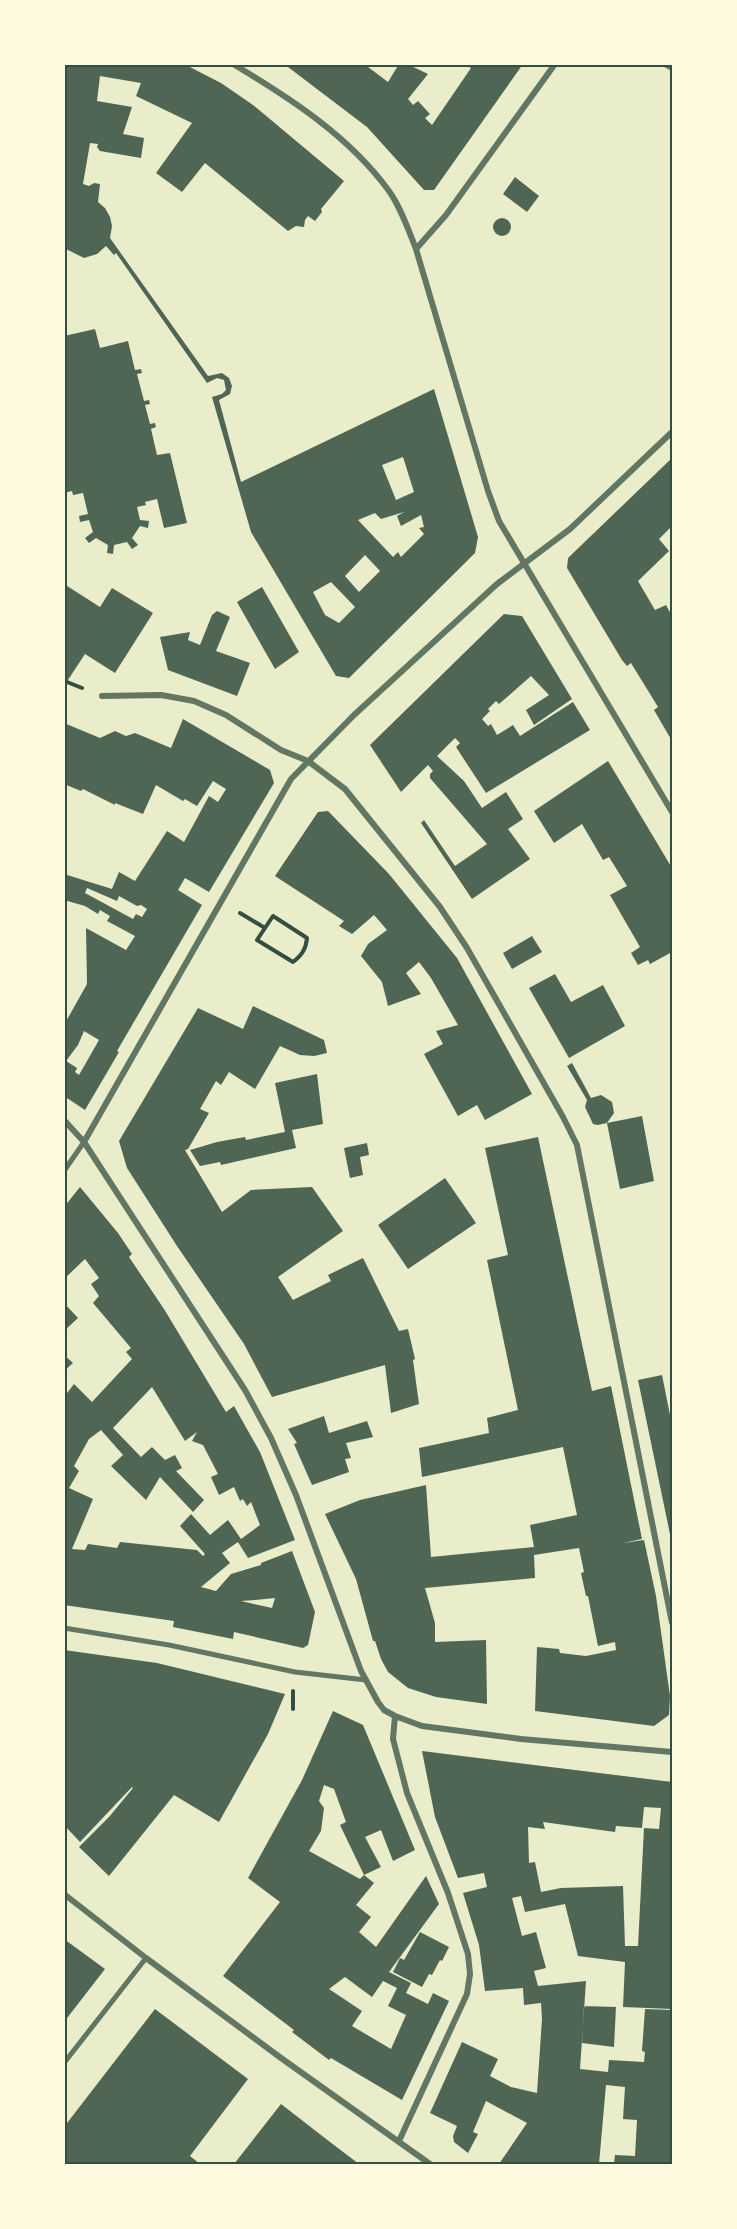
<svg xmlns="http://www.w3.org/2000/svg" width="737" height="2229" viewBox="0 0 737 2229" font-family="Raleway,sans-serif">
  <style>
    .building { fill: #4f6655; fill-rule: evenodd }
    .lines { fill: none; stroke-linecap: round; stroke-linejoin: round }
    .path { stroke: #344e41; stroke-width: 4 }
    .pedestrian { stroke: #617663; stroke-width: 5 }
    .minor { stroke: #617663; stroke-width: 6 }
    .neatline { fill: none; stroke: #344e41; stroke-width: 2 }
  </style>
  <rect width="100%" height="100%" fill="#e9edc9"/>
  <path class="building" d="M64 64H184L221 83 253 105 251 107 253 105 344 181 321 209 322 212 315 221 308 216 305 220 304 227 296 226 288 231 205 163 182 192 156 173 192 123 136 96 141 83 100 76 97 101 132 107 123 134 144 138 141 158 100 151 97 147 98 144 90 143 83 184 89 186 94 183 100 184 98 202 105 208 110 217 112 226 110 238 208 376 222 373 229 378 232 386 230 394 219 400 241 482 434 389 478 537 475 553 349 678 336 676 251 532 212 397 222 394 226 390 224 380 217 378 207 383 116 253 114 255 106 246 97 254 84 258 64 248ZM403 457 414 492 396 500 382 465ZM404 512 397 516 401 526 421 515 424 527 419 528 424 534 401 557 398 552 393 557 358 520 375 513 381 519ZM365 555 380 571 359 592 345 576ZM331 582 355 607 339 623 325 615 313 592Z
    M284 64H364L388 82 399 64H407L428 74 408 99 413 105 418 101 430 114 425 118 432 125 471 68 463 64H523L434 190H424L367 127Z
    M515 177 539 196 527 212 503 194Z
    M493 227a9 9 0 1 1 18 0a9 9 0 1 1-18 0Z
    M95 329 100 348 128 341 135 370 141 369 142 373 137 374 144 401 149 400 150 404 145 405 150 424 155 423 156 427 151 429 157 455 170 453 187 523 164 528 157 499 145 502 146 505 137 507 140 520 149 521 148 528 140 526 132 538 138 545 132 549 127 542 114 545 113 554 107 553 108 545 96 538 89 543 85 538 93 532 89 520 80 522 79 516 88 514 83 493 73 495 72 491 64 493V336Z
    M672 458V526L659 539 669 551 638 581 655 610 666 605 672 616V741L654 710 658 707 631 663 627 666 622 660 567 568 568 558Z
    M64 584 100 607 112 588 153 613 115 673 85 654 64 686Z
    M262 587 299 652 275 669 237 602Z
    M217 611 230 617 216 651 250 663 237 696 168 670 160 637 190 632 188 640 200 645 212 615Z
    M504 614 522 616 572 699 534 725 526 710 549 695 531 676 499 704 496 701 488 709 490 711 482 719 488 726 491 724 497 735 513 725 520 736 573 702 590 730 486 793 456 747 460 743 455 738 437 756 464 781 482 808 506 792 523 819 508 829 530 859 472 899 421 823 424 820 455 866 487 844 430 778V774L433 771 428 765 401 792 370 745Z
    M183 719 270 770 274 783 209 892 185 878 178 890 202 905 117 1051 119 1052 85 1110 64 1096V1025L87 984 86 928 126 950 135 936 107 921 110 916 100 910 98 914 85 906 64 900V874L112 889 119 872 135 881 167 831 184 842 209 796 218 802 226 789 213 781 197 806 185 799 183 801 156 785 143 814 115 803V805L83 789 81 791 64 784V723L100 738 115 731 126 736 135 733 171 748ZM87 888 117 901 119 896 137 906 141 905 147 909 142 917 136 914 133 919 85 893ZM84 1031 99 1040 79 1075 75 1072 77 1068 66 1061 78 1045Z
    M608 761 672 868V952L650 964 648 960 638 965 631 953 640 947 610 895 627 886 609 857 603 860 582 824 554 843 534 811Z
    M328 811 389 874 457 958 532 1094 485 1120 477 1105 458 1116 424 1054 443 1044 436 1031 458 1025 431 978 419 962 406 973 421 994 388 1006 382 982 361 956 368 944 387 930 381 923 374 915 352 934 339 926 344 921 275 876 318 812Z
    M532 936 542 952 512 969 503 953Z
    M555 974 571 1002 603 985 625 1026 569 1058 529 988Z
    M253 1006 324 1040 327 1053 314 1056 300 1055 280 1046 255 1089 229 1072 221 1085 216 1081 200 1109 209 1113 188 1149 185 1150 222 1212 251 1190 312 1187 343 1231 278 1277 293 1300 331 1281 328 1275 363 1258 399 1331 408 1329 415 1359 413 1360 419 1404 391 1413 385 1365 272 1397 244 1344 177 1246 127 1168 119 1141 198 1008 243 1029Z
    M572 1063 591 1098 601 1095 612 1102 614 1113 607 1123 598 1125 593 1124 585 1107 587 1100 567 1066Z
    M317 1074 323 1124 292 1130 296 1148 221 1165 220 1162 200 1166 190 1150 217 1142 245 1137 246 1140 285 1132 275 1083Z
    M642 1116 654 1181 620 1189 607 1123Z
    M538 1137 592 1391 611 1386 642 1539 623 1543 644 1540 656 1596 670 1696 669 1715 654 1726 535 1711 537 1647 559 1649 560 1653 586 1656 616 1650 615 1642 598 1646 588 1596H586L581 1573 584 1572 579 1548 534 1555 535 1578 425 1588 435 1623V1642L486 1640 487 1704 436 1697 408 1688 388 1672 381 1659 375 1641H373L356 1579 325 1514 360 1500 426 1485 431 1557 534 1547 530 1525 577 1515 563 1447 422 1477 419 1448 489 1433 487 1418 518 1410 487 1260 508 1255 485 1148Z
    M367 1143 369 1155 360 1157 363 1175 350 1178 344 1148Z
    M445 1178 476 1223 408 1269 378 1225Z
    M80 1187 118 1233 132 1254 129 1257 164 1309 226 1412 234 1406 260 1452 295 1540 248 1558 238 1542 222 1553 230 1563 201 1587 216 1591 231 1574 261 1565V1563L292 1551 315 1612 308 1645 303 1648 234 1632 233 1639 173 1627 174 1621 64 1605V1397L74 1384 92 1402 132 1359 126 1352 131 1348 93 1303 99 1296 91 1284 99 1278 85 1259 64 1279V1207ZM152 1387 185 1441 197 1432 192 1441 203 1445 218 1474 211 1477 219 1495 234 1487 240 1501 243 1499 247 1506 251 1502 260 1525 241 1539 228 1520 210 1535 191 1514 180 1526 205 1554 203 1556 197 1550 120 1542 117 1548 88 1544 85 1550 72 1549 93 1499 69 1488 79 1471 74 1466 89 1439 101 1430 123 1455 111 1466 146 1500 160 1477 193 1512 204 1500 176 1471 182 1468 175 1455 165 1460 152 1447 141 1457 113 1428ZM275 1598 272 1608 241 1601 255 1600Z
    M64 1303 78 1318 64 1331Z
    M64 1355 73 1363 64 1371Z
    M662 1375 672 1425 671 1539 638 1380Z
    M324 1416 329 1433 367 1421 373 1437 346 1443 351 1458 345 1459 349 1472 312 1485 294 1444 297 1443 288 1429Z
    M64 1650 157 1663 285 1694 268 1734 219 1822 174 1795 109 1876 79 1847 109 1817 133 1788 132 1787 80 1842 64 1825Z
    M333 1711 363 1725 415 1850 393 1861 381 1830 365 1837 381 1867 364 1875 340 1825 346 1822 334 1789 324 1785 319 1801 324 1808 321 1831 309 1851 360 1879 364 1875 374 1883 356 1905 371 1917 359 1932 376 1947 426 1876 439 1904 389 1972 411 1983 406 1993 428 2004 433 1993 449 2001 402 2100 331 2058 329 2060 292 2032 294 2030 223 1976 280 1902 248 1878 302 1780ZM345 1977 372 1997 383 1981 397 1988 388 2006 406 2015 391 2049 352 2026 362 2011 329 1989Z
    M422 1751 672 1782V2009L623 2007 625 1962 578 1956 565 1904 525 1912 521 1896 512 1898 522 1936 536 1932 546 1968 534 1971 538 1986 586 1981 580 2069 608 2072 609 2060 644 2062 645 2052 642 2051 645 2009 672 2010 671 2164H614L615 2155 635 2156 637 2120 623 2119 625 2087 606 2085 599 2164H499L527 2123 486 2101 473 2132 478 2134 468 2153 454 2142 453 2136 457 2126 430 2113 462 2042 498 2059 490 2076 511 2087 537 2093 542 2019 541 2003 524 2005 523 1988 485 1991 479 1945 463 1893 487 1887 484 1873 458 1878 435 1817ZM644 1807 661 1808 659 1829 644 1828 638 1946H625L623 1886 561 1888 541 1892 535 1862 529 1863 528 1827 545 1829 543 1822 615 1832 616 1826 642 1828Z
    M420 1932 449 1947 442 1961 440 1960 432 1975 429 1974 422 1987 393 1972 400 1958 404 1960Z
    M64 1939 105 1969 64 2022Z
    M584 2006 616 2007 614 2047 582 2043Z
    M155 2009 248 2079 190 2156 200 2164H64V2127Z
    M281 2104 330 2142 359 2164H234Z"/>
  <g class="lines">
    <path class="path" d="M67 682 82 688
      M240 913 265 928
      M273 916 307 938C306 949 302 955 293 962L257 940Z
      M293 1709V1691"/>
    <path class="pedestrian" d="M64 1171 84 1142
      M64 1628 169 1645 295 1672 366 1680
      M64 2063 146 1958"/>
    <path class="minor" d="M233 64C290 98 349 136 389 191 401 208 408 229 416 249L488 491 499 521 672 812
      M665 64 672 68
      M416 249 446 215 555 64
      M102 696 161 695 194 701 226 715 281 750 308 761 345 789 440 907 467 948 563 1117 577 1145 672 1623
      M64 1120 84 1142 245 1390 271 1438 296 1495 351 1644 361 1671 378 1702 384 1710 395 1716 422 1726 521 1739 672 1752
      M84 1142 291 779 354 715 497 584 570 529 672 432
      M395 1716 393 1739 407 1793 448 1893 468 1954 470 1974 467 1994 399 2141
      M64 1894 146 1958 281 2058 430 2164"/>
  </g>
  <rect width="737" height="2229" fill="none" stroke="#fefae0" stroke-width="132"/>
  <rect x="66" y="66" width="605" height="2097" class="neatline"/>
</svg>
